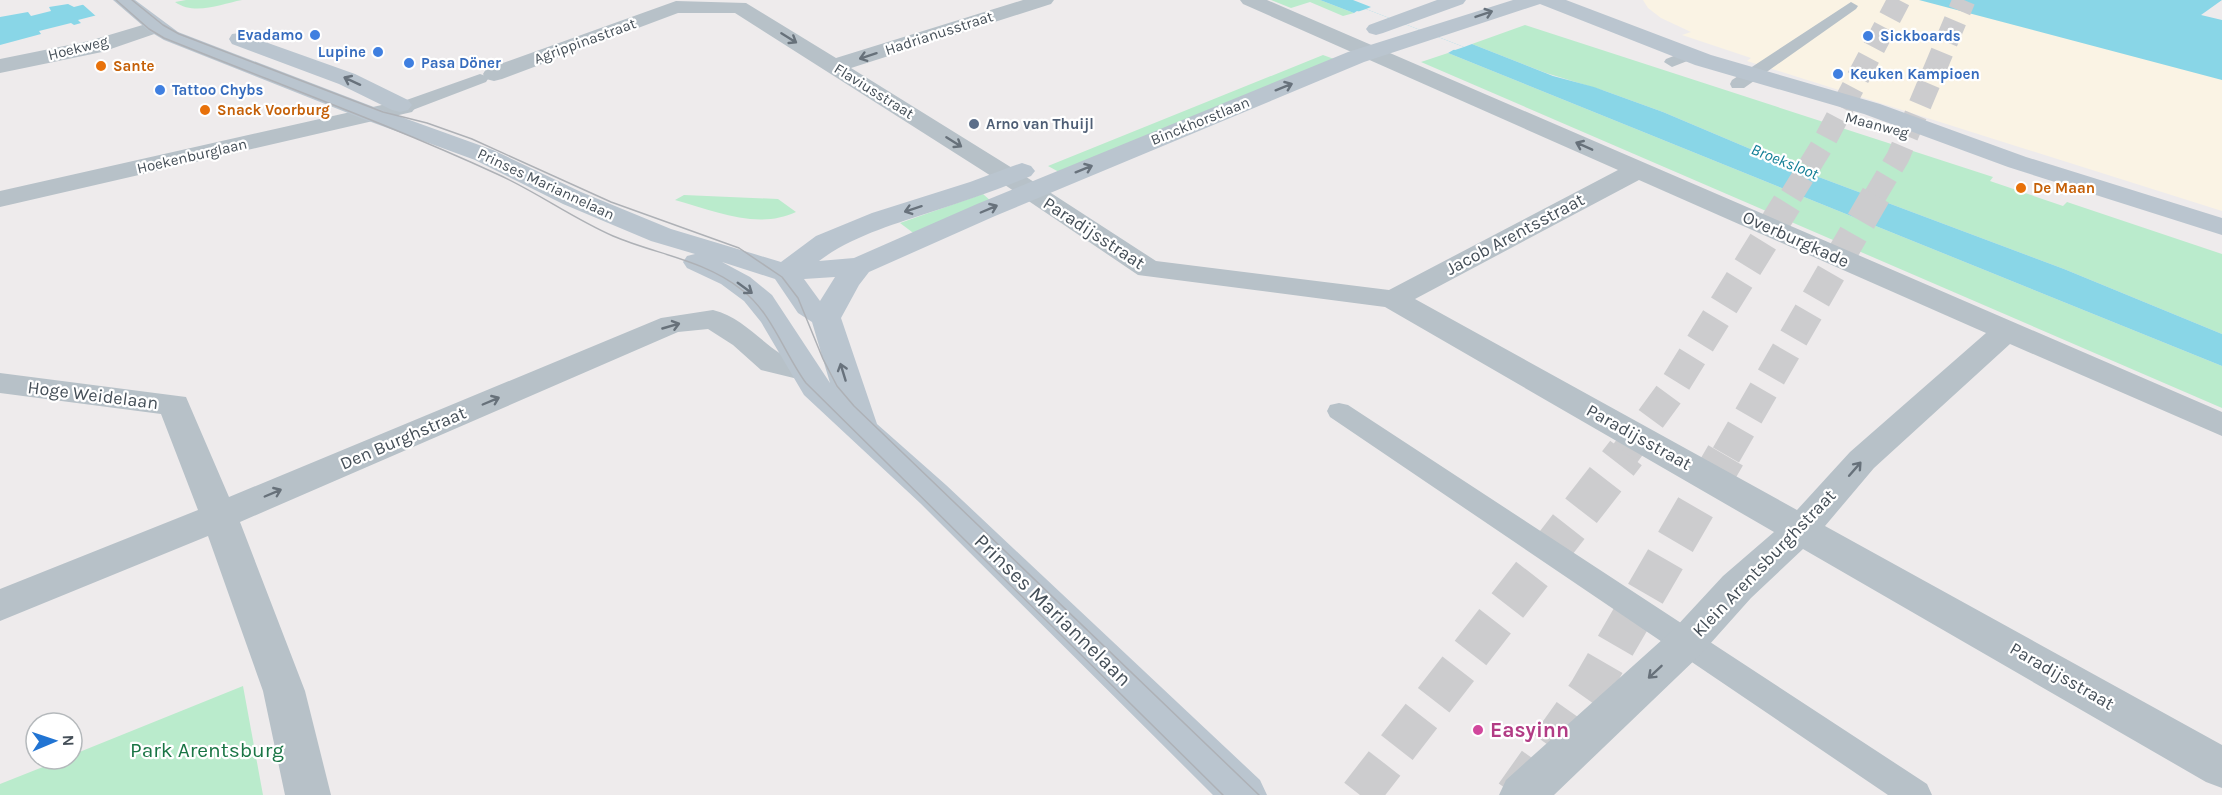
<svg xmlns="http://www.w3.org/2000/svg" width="2222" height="795" viewBox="0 0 2222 795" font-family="Karla,sans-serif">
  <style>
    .commercial { fill: #faf3e4 }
    .green { fill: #baebcc }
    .water { fill: #89d6e7 }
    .pier { fill: #eeebec }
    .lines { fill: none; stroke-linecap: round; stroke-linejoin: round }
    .primary-tunnel-far2 { stroke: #ccccce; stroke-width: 23; stroke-dasharray: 23 11; stroke-linecap: butt }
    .primary-tunnel-far1 { stroke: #ccccce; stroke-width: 30; stroke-dasharray: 30 15; stroke-linecap: butt }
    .primary-tunnel { stroke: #ccccce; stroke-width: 40; stroke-dasharray: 40 20; stroke-linecap: butt }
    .lane { fill: #b7c1c8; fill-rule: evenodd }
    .street { fill: #b7c1c8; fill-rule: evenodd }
    .secondary { fill: #bac5cf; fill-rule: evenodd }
    .tram { stroke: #aeb1b6; stroke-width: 1.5 }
    .oneway { stroke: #68727c }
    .oneway2 { stroke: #67717a }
    .shop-dot { fill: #3f7fe0; stroke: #fff; stroke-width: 2 }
    .food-dot { fill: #e8710a; stroke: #fff; stroke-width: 2 }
    .service-dot { fill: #5c6f8a; stroke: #fff; stroke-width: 2 }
    .hotel-dot { fill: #d1479c; stroke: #fff; stroke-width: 2 }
    .labels { text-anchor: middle; stroke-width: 4.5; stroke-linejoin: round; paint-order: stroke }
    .far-street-label { font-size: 15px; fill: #454f58; stroke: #fff }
    .far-shop-label { font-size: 15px; font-weight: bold; fill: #366cbe; stroke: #fff; text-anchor: start }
    .far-food-label { font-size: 15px; font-weight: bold; fill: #c56008; stroke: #fff; text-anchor: start }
    .far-service-label { font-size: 15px; font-weight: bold; fill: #4e5e75; stroke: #fff; text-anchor: start }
    .far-water-label { font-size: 16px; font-style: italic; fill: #127e96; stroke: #fff }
    .street-label { font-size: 18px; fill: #454f58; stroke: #fff }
    .near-street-label { font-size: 21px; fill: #454f58; stroke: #fff }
    .near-hotel-label { font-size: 21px; font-weight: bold; fill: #b23c85; stroke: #fff; text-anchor: start }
    .near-park-label { font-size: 21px; fill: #1a7545; stroke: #fff }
  </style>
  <rect width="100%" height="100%" fill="#eeebec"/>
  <path class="commercial" d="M1643 0H1941L2222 74V211L1747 61 1751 58 1682 35 1691 32 1661 18 1648 8Z"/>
  <path class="green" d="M186 0H242C221 4 195 16 175 2Z
    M1271 0H1320L1354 13 1343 16 1310 2 1291 8Z
    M1525 25 1993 177 1990 181 2063 206 2067 202 2222 254V334L2064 269 1800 170 1663 112 1605 91 1546 73 1472 44Z
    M1448 53 2222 366V408L1421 62Z
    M1323 55 1334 59 1059 172 1048 166Z
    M983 194 992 202 916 235 900 223Z
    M684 195 778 199 796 212C758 230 714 211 675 200Z
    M243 686 263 795H0V784L63 759H72V755Z"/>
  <path class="water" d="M101 0H156L78 20 81 23 74 25 71 23 39 31 41 34 0 45V17L28 12 31 16 51 11 49 7 68 4 74 7Z
    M1320 0H1353L1371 7 1366 9 1464 47 1472 44 1553 76 1594 87 1663 112 1800 170 2064 269 2222 334V366L1448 53 1455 49 1357 11 1354 13Z
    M1919 0H2222L2201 15 2222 20V80Z"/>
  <path class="pier" d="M89 0H159L157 3 98 18 80 2Z
    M1366 9 1464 47 1455 50 1357 12Z"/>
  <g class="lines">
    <path class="primary-tunnel-far2" d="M1791 196 1823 144 1899 0
      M1875 196 1898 157 1964 0"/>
    <path class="primary-tunnel-far1" d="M1624 455 1669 394 1792 195
      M1726 455 1876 195"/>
    <path class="primary-tunnel" d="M1360 795 1626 453
      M1515 795 1589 691 1727 453"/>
    <path class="lane" d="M1851 2 1858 6 1856 9 1744 88H1732L1730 84 1732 80Z
      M1689 50 1697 55 1695 58 1672 67 1664 62 1666 59Z
      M480 74 486 76 488 79 486 82 410 111H398L395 107 398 103Z
      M1339 403 1348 405 1927 784 1932 795H1888L1330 417 1327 411 1330 405Z"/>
    <path class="street" d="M1023 0H1054L1051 4 851 68 1017 171 1156 261 1389 290 1618 170 1243 4 1240 0H1267L2222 412V436L2010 344 1874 468 1825 526 2222 745V788L2206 782 1803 549 1751 598 1701 654 1554 795H1499L1506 780 1673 630 1723 576 1774 532 1385 307 1138 275 999 181 735 13H678L502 79 494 81 486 79 483 74 486 69 676 1 746 3 836 58ZM1639 180 1986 333 1850 452 1797 510 1415 299Z
      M156 21 163 23 166 27 163 31 102 52 0 73V59L89 41Z
      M404 100 412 102 416 107 412 112 0 207V191Z
      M713 310C741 317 758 339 781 354 789 360 804 360 813 363L818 370 813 377 802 380 761 370 733 345 708 329 678 332 240 522 305 691 331 795H285L263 691 208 536 0 621V589L198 510 161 414 0 393V373L186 397 229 497 661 318Z"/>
    <path class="secondary" d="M113 0H135L178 32 379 109 493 150 581 192 671 229 781 262 816 236 872 213 970 182 1013 166 1022 163 1031 166 1035 171 1031 176C999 189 967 200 934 211 895 224 852 236 819 261L854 258 977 204 1348 52 1513 0H1566L1711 55 1880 104 2026 157 2222 218V235L2008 167 1864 114 1695 65 1540 4 1364 62 995 216 869 272 859 285 841 318 877 424 946 485 1260 780 1267 795H1213L920 503 804 395 761 322 744 301 721 284 687 268 683 262 687 256 695 254 651 241 563 204 475 160 363 119 164 40 149 31ZM722 262 775 279 798 313 812 322 830 383 772 295 750 277ZM835 277 820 301 804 279Z
      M1437 0H1466L1463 4 1383 33 1376 35 1369 33 1366 29 1369 25Z
      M240 33 355 74 408 100 412 105 408 110 400 112 392 110 339 84 232 44 229 39 232 34Z"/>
    <path class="tram" d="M116 0 149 29 164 38C275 83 388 124 497 174 537 192 572 218 613 236 655 254 705 260 742 290 772 313 784 353 806 383L1223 795
      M132 0 163 25 179 34 383 112 427 123 472 139 611 202 739 248 782 277 798 298 823 359 837 386 854 406 1259 795"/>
  </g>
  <defs><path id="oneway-shaft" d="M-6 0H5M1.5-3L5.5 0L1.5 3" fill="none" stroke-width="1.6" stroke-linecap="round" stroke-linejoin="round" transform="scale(1.5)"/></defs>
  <g class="oneway">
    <use href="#oneway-shaft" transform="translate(1484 14) rotate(-19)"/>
    <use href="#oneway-shaft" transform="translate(352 81) rotate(-155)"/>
    <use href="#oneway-shaft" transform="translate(1284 87) rotate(-22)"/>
    <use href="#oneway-shaft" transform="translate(1084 169) rotate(-22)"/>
    <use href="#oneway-shaft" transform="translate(913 209) rotate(162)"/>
    <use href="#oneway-shaft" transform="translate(989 209) rotate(-23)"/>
    <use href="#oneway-shaft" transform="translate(745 288) rotate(36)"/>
    <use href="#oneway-shaft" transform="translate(843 372) rotate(-107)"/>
  </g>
  <g class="oneway2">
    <use href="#oneway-shaft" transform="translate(789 38) rotate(32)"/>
    <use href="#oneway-shaft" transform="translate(868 56) rotate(162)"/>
    <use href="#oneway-shaft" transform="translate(954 142) rotate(32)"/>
    <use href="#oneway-shaft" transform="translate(1584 146) rotate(-156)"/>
    <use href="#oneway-shaft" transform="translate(671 326) rotate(-16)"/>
    <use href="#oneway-shaft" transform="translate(491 401) rotate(-23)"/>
    <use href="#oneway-shaft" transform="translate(1855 469) rotate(-49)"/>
    <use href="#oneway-shaft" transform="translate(273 493) rotate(-23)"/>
    <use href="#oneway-shaft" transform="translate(1655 672) rotate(137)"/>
  </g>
  <g class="shop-dot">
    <circle cx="315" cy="35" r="6"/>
    <circle cx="1868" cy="36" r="6"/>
    <circle cx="378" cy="52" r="6"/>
    <circle cx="409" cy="63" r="6"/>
    <circle cx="1838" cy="74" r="6"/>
    <circle cx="160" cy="90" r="6"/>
  </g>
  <g class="food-dot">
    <circle cx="101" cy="66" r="6"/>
    <circle cx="205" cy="110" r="6"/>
    <circle cx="2021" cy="188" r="6"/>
  </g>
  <circle class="service-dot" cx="974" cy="124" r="6"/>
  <circle class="hotel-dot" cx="1478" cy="730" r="6"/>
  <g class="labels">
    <g class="far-street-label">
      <text transform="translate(939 33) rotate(-18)" y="5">Hadrianusstraat</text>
      <text transform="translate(585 41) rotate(-20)" y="5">Agrippinastraat</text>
      <text transform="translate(78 48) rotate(-14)" y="5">Hoekweg</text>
      <text transform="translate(874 91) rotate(32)" y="5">Flaviusstraat</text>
      <text transform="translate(1200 121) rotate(-22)" y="5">Binckhorstlaan</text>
      <text transform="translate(1877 125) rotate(15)" y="5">Maanweg</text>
      <text transform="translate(192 156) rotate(-13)" y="5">Hoekenburglaan</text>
      <text transform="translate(546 184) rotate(25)" y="5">Prinses Mariannelaan</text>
    </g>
    <g class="far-shop-label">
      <text x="303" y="40" text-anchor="end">Evadamo</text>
      <text x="1880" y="41">Sickboards</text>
      <text x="366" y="57" text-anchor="end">Lupine</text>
      <text x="421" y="68">Pasa Döner</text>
      <text x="1850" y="79">Keuken Kampioen</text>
      <text x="172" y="95">Tattoo Chybs</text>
    </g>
    <g class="far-food-label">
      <text x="113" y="71">Sante</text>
      <text x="217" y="115">Snack Voorburg</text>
      <text x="2033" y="193">De Maan</text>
    </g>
    <g class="far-service-label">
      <text x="986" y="129">Arno van Thuijl</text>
    </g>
    <g class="far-water-label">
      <text transform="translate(1785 161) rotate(22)" y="6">Broeksloot</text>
    </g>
    <g class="street-label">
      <text transform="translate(1094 233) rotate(33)" y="6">Paradijsstraat</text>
      <text transform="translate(1515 234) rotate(-28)" y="6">Jacob Arentsstraat</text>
      <text transform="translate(1796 239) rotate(24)" y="6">Overburgkade</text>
      <text transform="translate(93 395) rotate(7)" y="6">Hoge Weidelaan</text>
      <text transform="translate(1639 437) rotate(29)" y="6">Paradijsstraat</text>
      <text transform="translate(403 438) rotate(-23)" y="6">Den Burghstraat</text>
      <text transform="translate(1764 563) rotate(-46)" y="6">Klein Arentsburghstraat</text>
      <text transform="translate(2062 676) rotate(30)" y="6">Paradijsstraat</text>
    </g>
    <g class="near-street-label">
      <text transform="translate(1053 610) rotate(44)" y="7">Prinses Mariannelaan</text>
    </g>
    <g class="near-hotel-label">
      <text x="1490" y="737">Easyinn</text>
    </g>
    <g class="near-park-label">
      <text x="207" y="757">Park Arentsburg</text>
    </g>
  </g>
  <g transform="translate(54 741) rotate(88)"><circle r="28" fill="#ffffff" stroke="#b5b9bc" stroke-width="1.5"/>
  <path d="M0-4.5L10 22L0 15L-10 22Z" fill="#2174d3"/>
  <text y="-9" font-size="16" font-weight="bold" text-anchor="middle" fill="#454f58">N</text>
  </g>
</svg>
